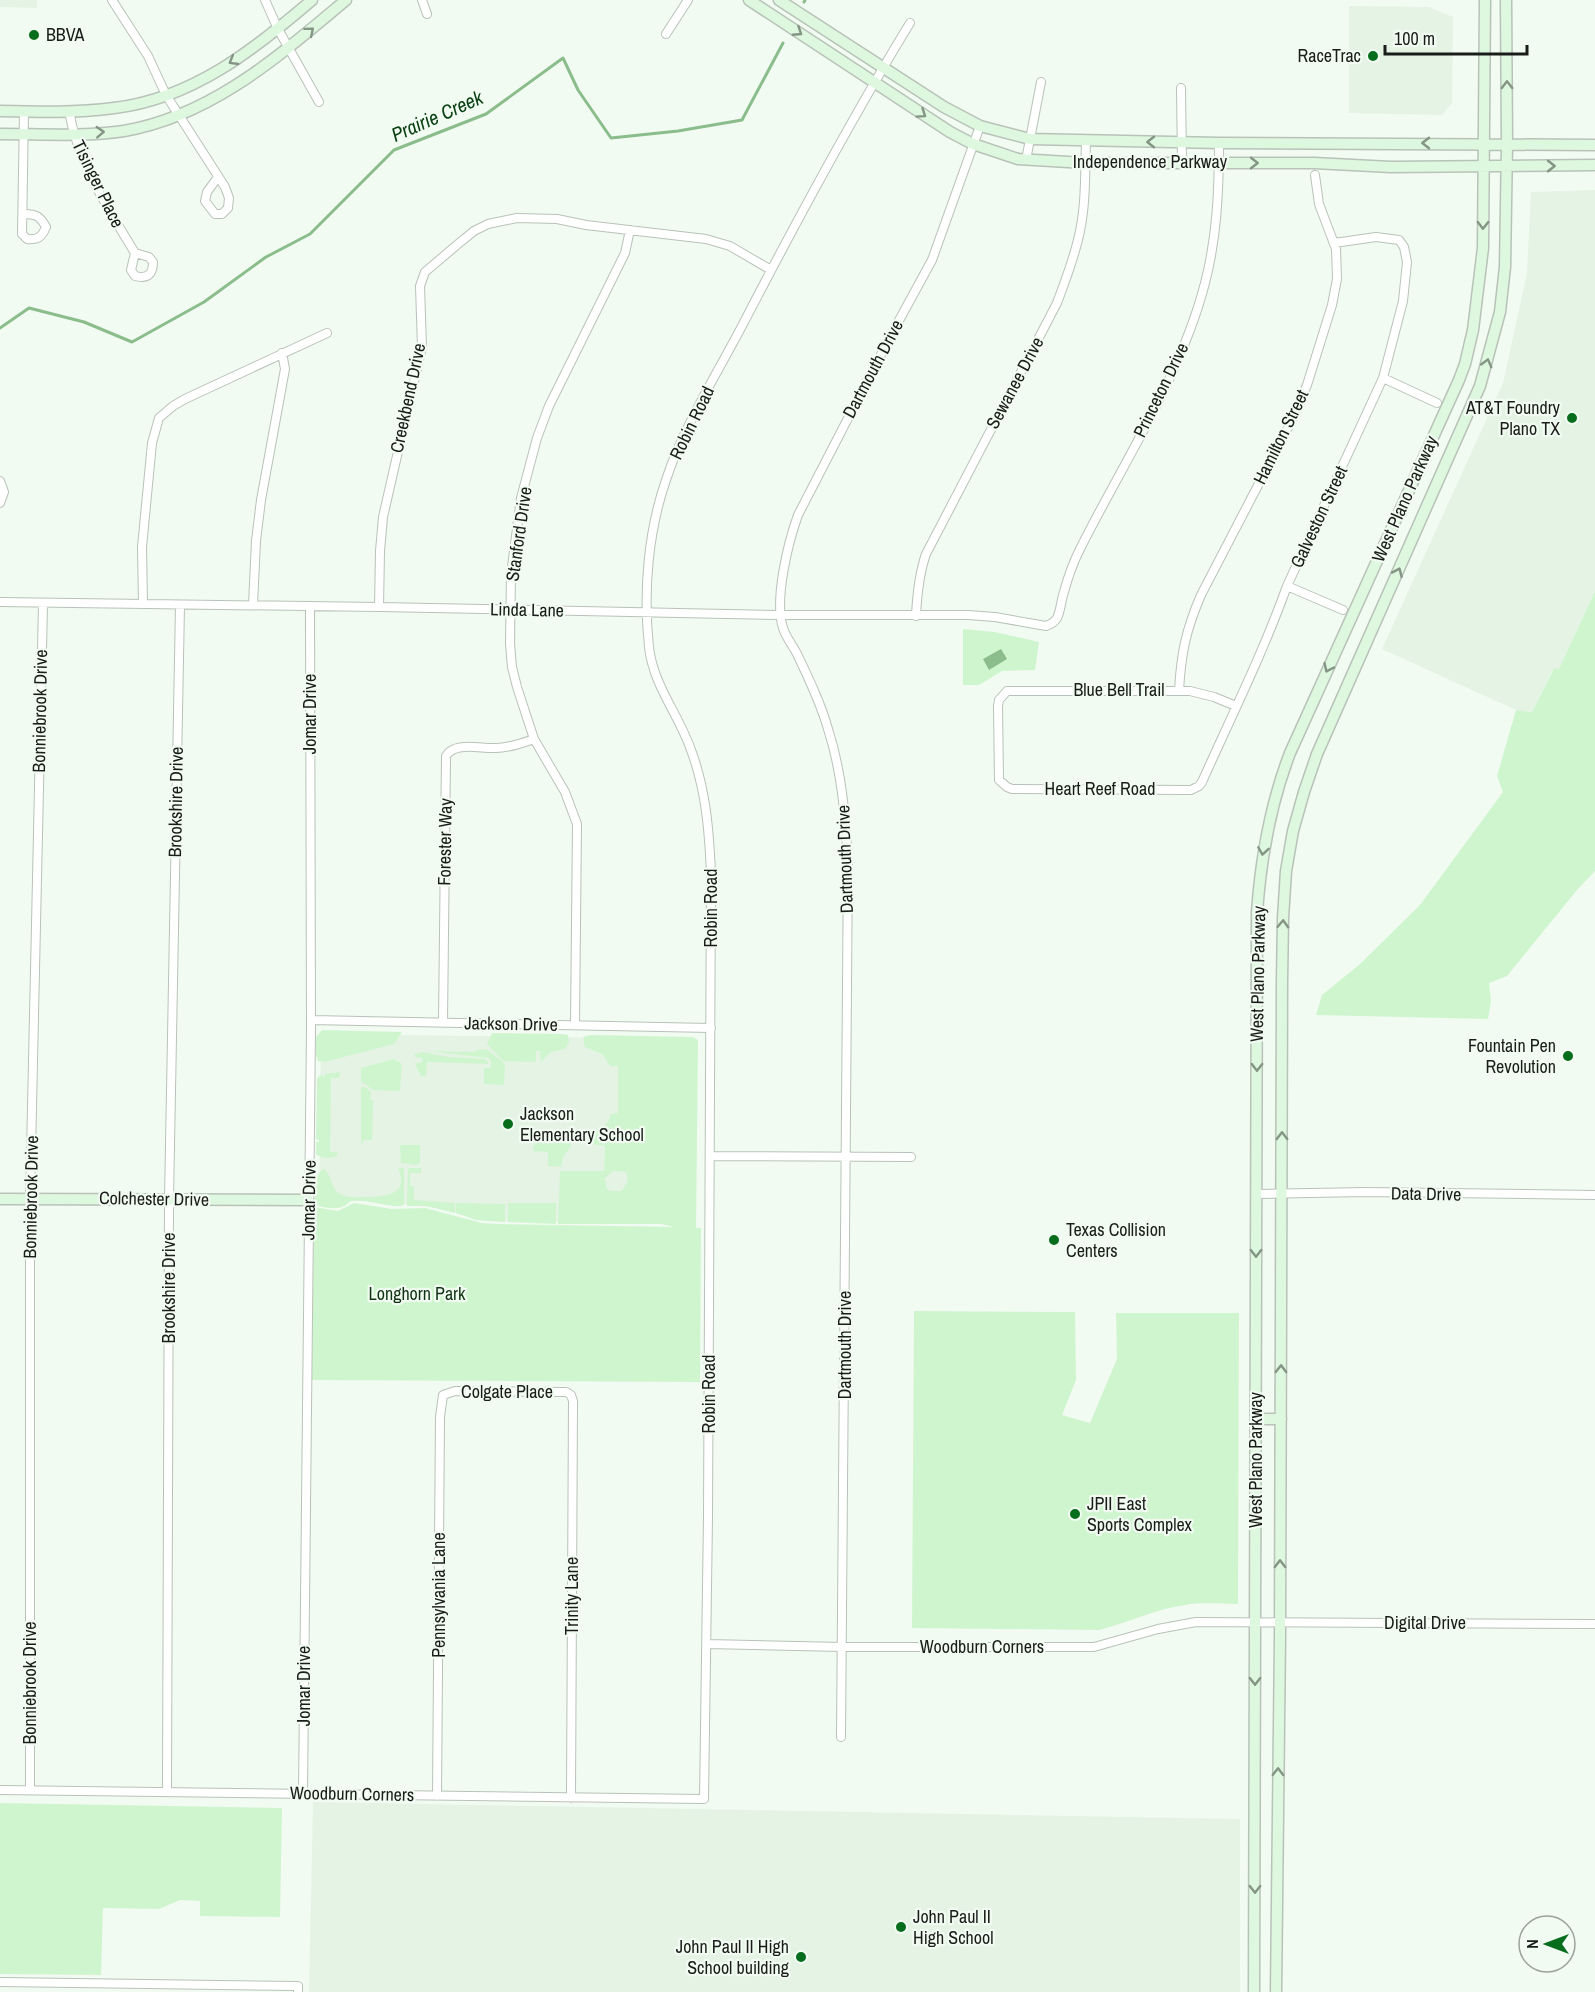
<svg xmlns="http://www.w3.org/2000/svg" width="1595" height="1992" viewBox="0 0 1595 1992" font-family="'Archivo Narrow',sans-serif">
  <style>
    .built { fill: #e4f3e4 }
    .green { fill: #cff5cf; fill-rule: evenodd }
    .water { fill: #8bbd8c }
    .lines { fill: none; stroke-linecap: round; stroke-linejoin: round }
    .stream { stroke: #8bbd8c; stroke-width: 3 }
    .street-casing { stroke: #b9c2b9; stroke-width: 10 }
    .secondary-casing { stroke: #b9c2b9; stroke-width: 13 }
    .street { stroke: #fff; stroke-width: 8 }
    .secondary { stroke: #ddf8de; stroke-width: 10 }
    .oneway { stroke: #859585 }
    .poi-dot { fill: #056d1c; stroke: #f2fbf2; stroke-width: 2 }
    .labels { text-anchor: middle; stroke-width: 4.5; stroke-linejoin: round; paint-order: stroke }
    .poi-label { font-size: 18px; fill: #191c19; stroke: #f2fbf2; text-anchor: start }
    .street-label { font-size: 18px; fill: #191c19; stroke: #f2fbf2 }
    .park-label { font-size: 18px; fill: #0f3312; stroke: #f2fbf2 }
    .water-label { font-size: 20px; font-style: italic; fill: #0b4213; stroke: #f2fbf2 }
  </style>
  <rect width="100%" height="100%" fill="#f2fbf2"/>
  <path class="built" d="M0 0H37V8L0 7Z
    M1349 6 1429 7 1453 17 1452 103 1442 115 1349 113Z
    M1595 190V591L1559 669H1553L1532 712 1516 710 1382 649 1503 383 1527 273 1531 192Z
    M321 1034 697 1039 696 1224 485 1221 433 1207 352 1200 319 1206Z
    M313 1802 1240 1819V1992H309Z"/>
  <path class="green" d="M1595 591V871L1577 890 1507 976 1489 983 1491 1000 1488 1019 1316 1015 1322 995 1360 964 1420 905 1503 792 1497 776 1516 710 1532 712 1554 668 1559 669Z
    M963 629 995 632 1039 642 1035 670 1002 671 979 685H963Z
    M322 1030 402 1032 394 1044 324 1062 318 1061 316 1055V1037Z
    M492 1033 560 1034 568 1035 569 1042 565 1049 551 1052 541 1062 540 1051H536V1062L503 1061 487 1044Z
    M592 1035 693 1037 698 1040 696 1228H701L700 1382 312 1380 314 1207 338 1211 354 1203 392 1209 425 1208 482 1223 499 1224 674 1227 661 1224H558L560 1171H604L605 1146 584 1143C581 1139 580 1135 584 1131 597 1131 607 1128 611 1114L618 1113V1066H610L602 1054 585 1047 583 1039 585 1036ZM613 1171 626 1172C630 1180 626 1185 621 1191H610L606 1188V1181L604 1179Z
    M481 1049 488 1050 505 1064 504 1085 484 1084V1068H491V1061L488 1058 428 1051 473 1052Z
    M422 1052 449 1057 485 1059 489 1064 427 1062 426 1076H421L415 1064 422 1062V1058L415 1057 414 1055Z
    M394 1059 402 1064 400 1091 373 1090 361 1081V1068Z
    M340 1072 339 1078H331L330 1152H337L338 1155C332 1159 321 1159 316 1154V1142H319V1140L316 1139 317 1079 320 1075 325 1077V1074Z
    M361 1087H365L371 1092 370 1100H373L372 1140H364L361 1146Z
    M538 1131 569 1132 571 1146 563 1157 561 1167 548 1166V1152L533 1151 534 1143 538 1142Z
    M400 1145H420V1163L417 1165 401 1163Z
    M398 1168H403L404 1170V1204L402 1206C386 1207 368 1199 352 1201 347 1202 349 1204 344 1206 337 1210 322 1208 315 1204 316 1192 312 1174 324 1169 333 1176 330 1190 342 1195 349 1198 358 1197 366 1197 385 1197 410 1195 398 1168Z
    M408 1168H421V1173H410V1186H414V1200L455 1203V1213L426 1206H407Z
    M456 1203 505 1204V1222L476 1220 456 1213Z
    M508 1203H556V1224L508 1222Z
    M914 1311 1075 1312 1076 1380 1062 1415 1090 1423 1117 1359 1116 1313H1239L1238 1604C1221 1604 1202 1602 1185 1605 1155 1609 1128 1623 1099 1630L912 1628Z
    M0 1803 282 1808 280 1917 200 1916V1901L180 1900 159 1909 103 1908 101 1975 0 1974Z"/>
  <path class="water" d="M1001 649 1007 659 989 670 983 659Z"/>
  <g class="lines">
    <path class="stream" d="M804 2 805 0
      M0 328 29 308 84 322 132 342 204 302 266 257 310 234 394 150 486 114 563 58 578 90 611 138 678 131 742 120 783 43"/>
    <defs>
      <path id="street" d="M112 0 148 56 166 95 225 187 229 198 228 208 222 214H215L205 201 207 192 218 177
        M265 0 278 29 319 102
        M422 0 427 14
        M666 34 688 0
        M1181 88 1182 164
        M69 111C78 164 108 208 135 253
        M1026 160 1041 82
        M24 214C36 214 40 216 46 227 42 237 38 240 27 239L22 234 24 112
        M135 253 149 257 153 262C153 275 147 279 135 276L131 270Z
        M1383 378 1437 403
        M0 481 4 492 0 503
        M1287 586 1343 610
        M0 602 379 607 780 615H968L995 617 1046 626C1051 624 1054 623 1057 618 1061 610 1061 600 1064 592 1068 577 1073 563 1080 549 1123 463 1181 376 1205 283 1217 237 1219 190 1219 143
        M143 604 142 547 152 443 159 418 173 406 185 399 327 333
        M253 605 256 541 261 500 285 369 282 353
        M379 607 380 551 383 517 422 347 420 286 425 272 458 244 474 231 488 224 517 218 557 219 586 225 706 239 730 246 771 270
        M916 616C917 594 919 574 926 554L1057 303C1066 279 1075 256 1080 231 1086 202 1085 171 1086 141
        M1179 691C1181 653 1186 630 1201 595L1293 418 1307 385 1332 305 1337 279 1336 249 1319 204 1315 175
        M1236 706 1214 697 1190 691H1007L999 700 998 706 999 780 1007 787 1012 789 1191 790 1199 786 1202 782C1231 717 1263 653 1287 586L1383 378 1403 301 1407 262 1404 247 1399 240 1376 237 1334 243
        M311 1020 711 1028
        M443 1022 446 756C455 741 481 749 496 748 509 748 522 743 534 739
        M575 1025 577 824 565 792 534 739 517 687 512 667 510 644 511 574 521 498 537 438 549 406 625 253 630 230
        M711 1156 911 1157
        M1256 1194 1365 1192 1595 1195
        M707 1644 843 1647H1094L1158 1629 1196 1622 1595 1624
        M841 1737 848 860C845 815 842 772 828 729 821 704 809 679 798 656 794 647 786 638 783 628 774 599 788 543 798 515L890 337 932 260 980 126
        M0 1790 704 1799 708 1517 711 873C709 830 706 790 691 750 679 715 653 685 649 647 643 592 648 530 667 477 685 424 717 374 743 324 796 222 850 121 910 23
        M30 1790V1199L43 604
        M167 1792 169 1199 180 605
        M303 1794 311 1029 310 606
        M437 1796 440 1417 443 1395 455 1391 566 1392 571 1395 573 1401 571 1798
        M0 1982 298 1986V1992"/>
      <path id="secondary" d="M749 0 950 132 973 144 1018 159 1085 163H1314L1391 167 1595 165
        M779 0 944 107 980 126 1030 139 1219 143 1595 145
        M0 111C38 112 77 113 114 108 192 99 255 49 312 0
        M0 134C41 134 84 137 124 131 212 116 280 55 346 0
        M0 1199 308 1200
        M1256 1419H1281
        M1254 1992 1257 912C1261 857 1270 805 1290 753L1459 380 1465 364 1473 330 1483 248 1485 0
        M1276 1992 1280 1638 1282 982 1283 918 1286 871 1293 831 1304 792 1317 754 1480 386 1500 312 1505 267 1507 144 1506 0"/>
    </defs>
    <use href="#street" class="street-casing"/>
    <use href="#secondary" class="secondary-casing"/>
    <use href="#street" class="street"/>
    <use href="#secondary" class="secondary"/>
  </g>
  <defs><path id="oneway-chevron" d="M-2-3.5L2.5 0L-2 3.5" fill="none" stroke-width="1.6" stroke-linecap="round" stroke-linejoin="round" transform="scale(1.5)"/></defs>
  <g class="oneway">
    <use href="#oneway-chevron" transform="translate(310 31) rotate(-40)"/>
    <use href="#oneway-chevron" transform="translate(798 32) rotate(33)"/>
    <use href="#oneway-chevron" transform="translate(233 61) rotate(149)"/>
    <use href="#oneway-chevron" transform="translate(1507 85) rotate(-90)"/>
    <use href="#oneway-chevron" transform="translate(922 114) rotate(34)"/>
    <use href="#oneway-chevron" transform="translate(100 132) rotate(-3)"/>
    <use href="#oneway-chevron" transform="translate(1151 142) rotate(-180)"/>
    <use href="#oneway-chevron" transform="translate(1426 143) rotate(-180)"/>
    <use href="#oneway-chevron" transform="translate(1254 163)"/>
    <use href="#oneway-chevron" transform="translate(1551 166)"/>
    <use href="#oneway-chevron" transform="translate(1483 225) rotate(91)"/>
    <use href="#oneway-chevron" transform="translate(1487 363) rotate(-75)"/>
    <use href="#oneway-chevron" transform="translate(1398 572) rotate(-66)"/>
    <use href="#oneway-chevron" transform="translate(1328 668) rotate(115)"/>
    <use href="#oneway-chevron" transform="translate(1263 851) rotate(99)"/>
    <use href="#oneway-chevron" transform="translate(1283 924) rotate(-88)"/>
    <use href="#oneway-chevron" transform="translate(1257 1067) rotate(90)"/>
    <use href="#oneway-chevron" transform="translate(1282 1136) rotate(-90)"/>
    <use href="#oneway-chevron" transform="translate(1256 1253) rotate(90)"/>
    <use href="#oneway-chevron" transform="translate(1281 1369) rotate(-89)"/>
    <use href="#oneway-chevron" transform="translate(1280 1564) rotate(-90)"/>
    <use href="#oneway-chevron" transform="translate(1255 1681) rotate(90)"/>
    <use href="#oneway-chevron" transform="translate(1278 1772) rotate(-89)"/>
    <use href="#oneway-chevron" transform="translate(1255 1889) rotate(90)"/>
  </g>
  <g class="poi-dot">
    <circle cx="34" cy="35" r="6"/>
    <circle cx="1373" cy="56" r="6"/>
    <circle cx="1572" cy="418" r="6"/>
    <circle cx="1568" cy="1056" r="6"/>
    <circle cx="508" cy="1124" r="6"/>
    <circle cx="1054" cy="1240" r="6"/>
    <circle cx="1075" cy="1514" r="6"/>
    <circle cx="901" cy="1927" r="6"/>
    <circle cx="801" cy="1957" r="6"/>
  </g>
  <g class="labels">
    <g class="poi-label">
      <text x="46" y="41">BBVA</text>
      <text x="1361" y="62" text-anchor="end">RaceTrac</text>
      <text x="1560" y="414" text-anchor="end">AT&amp;T Foundry<tspan x="1560" dy="21">Plano TX</tspan></text>
      <text x="1556" y="1052" text-anchor="end">Fountain Pen<tspan x="1556" dy="21">Revolution</tspan></text>
      <text x="520" y="1120">Jackson<tspan x="520" dy="21">Elementary School</tspan></text>
      <text x="1066" y="1236">Texas Collision<tspan x="1066" dy="21">Centers</tspan></text>
      <text x="1087" y="1510">JPII East<tspan x="1087" dy="21">Sports Complex</tspan></text>
      <text x="913" y="1923">John Paul II<tspan x="913" dy="21">High School</tspan></text>
      <text x="789" y="1953" text-anchor="end">John Paul II High<tspan x="789" dy="21">School building</tspan></text>
    </g>
    <g class="street-label">
      <text x="1150" y="168">Independence Parkway</text>
      <text transform="translate(98 184) rotate(64)" y="6">Tisinger Place</text>
      <text transform="translate(873 369) rotate(-62)" y="6">Dartmouth Drive</text>
      <text transform="translate(1015 383) rotate(-62)" y="6">Sewanee Drive</text>
      <text transform="translate(1161 390) rotate(-64)" y="6">Princeton Drive</text>
      <text transform="translate(408 398) rotate(-78)" y="6">Creekbend Drive</text>
      <text transform="translate(692 423) rotate(-64)" y="6">Robin Road</text>
      <text transform="translate(1281 437) rotate(-64)" y="6">Hamilton Street</text>
      <text transform="translate(1405 499) rotate(-66)" y="6">West Plano Parkway</text>
      <text transform="translate(1319 517) rotate(-65)" y="6">Galveston Street</text>
      <text transform="translate(519 534) rotate(-82)" y="6">Stanford Drive</text>
      <text transform="translate(527 610) rotate(1)" y="6">Linda Lane</text>
      <text x="1119" y="696">Blue Bell Trail</text>
      <text transform="translate(40 711) rotate(-89)" y="6">Bonniebrook Drive</text>
      <text transform="translate(310 714) rotate(-90)" y="6">Jomar Drive</text>
      <text x="1100" y="795">Heart Reef Road</text>
      <text transform="translate(176 802) rotate(-89)" y="6">Brookshire Drive</text>
      <text transform="translate(445 842) rotate(-89)" y="6">Forester Way</text>
      <text transform="translate(845 859) rotate(-92)" y="6">Dartmouth Drive</text>
      <text transform="translate(711 908) rotate(-90)" y="6">Robin Road</text>
      <text transform="translate(1258 974) rotate(-89)" y="6">West Plano Parkway</text>
      <text transform="translate(511 1024) rotate(1)" y="6">Jackson Drive</text>
      <text transform="translate(1426 1194) rotate(1)" y="6">Data Drive</text>
      <text transform="translate(31 1197) rotate(-89)" y="6">Bonniebrook Drive</text>
      <text transform="translate(154 1199) rotate(1)" y="6">Colchester Drive</text>
      <text transform="translate(309 1200) rotate(-89)" y="6">Jomar Drive</text>
      <text transform="translate(169 1288) rotate(-90)" y="6">Brookshire Drive</text>
      <text transform="translate(845 1345) rotate(-90)" y="6">Dartmouth Drive</text>
      <text x="507" y="1398">Colgate Place</text>
      <text transform="translate(709 1394) rotate(-90)" y="6">Robin Road</text>
      <text transform="translate(1256 1460) rotate(-90)" y="6">West Plano Parkway</text>
      <text transform="translate(439 1595) rotate(-90)" y="6">Pennsylvania Lane</text>
      <text transform="translate(572 1596) rotate(-90)" y="6">Trinity Lane</text>
      <text x="1425" y="1629">Digital Drive</text>
      <text x="982" y="1653">Woodburn Corners</text>
      <text transform="translate(30 1683) rotate(-90)" y="6">Bonniebrook Drive</text>
      <text transform="translate(304 1686) rotate(-90)" y="6">Jomar Drive</text>
      <text transform="translate(352 1794) rotate(1)" y="6">Woodburn Corners</text>
    </g>
    <g class="park-label">
      <text x="417" y="1300">Longhorn Park</text>
    </g>
    <g class="water-label">
      <text transform="translate(437 116) rotate(-24)" y="7">Prairie Creek</text>
    </g>
  </g>
  <g transform="translate(1547 1944) rotate(270)"><circle r="28" fill="#f2fbf2" stroke="#9ba29b" stroke-width="1.5"/>
  <path d="M0-4.5L10 22L0 15L-10 22Z" fill="#056d1c"/>
  <text y="-9" font-size="16" font-weight="bold" text-anchor="middle" fill="#191c19">N</text>
  </g>
  <path d="M1385 45v9h142v-9" fill="none" stroke="#191c19" stroke-width="3"/>
  <text x="1394" y="45" font-size="18" fill="#191c19" stroke="#f2fbf2" stroke-width="4.5" paint-order="stroke">100 m</text>
</svg>
